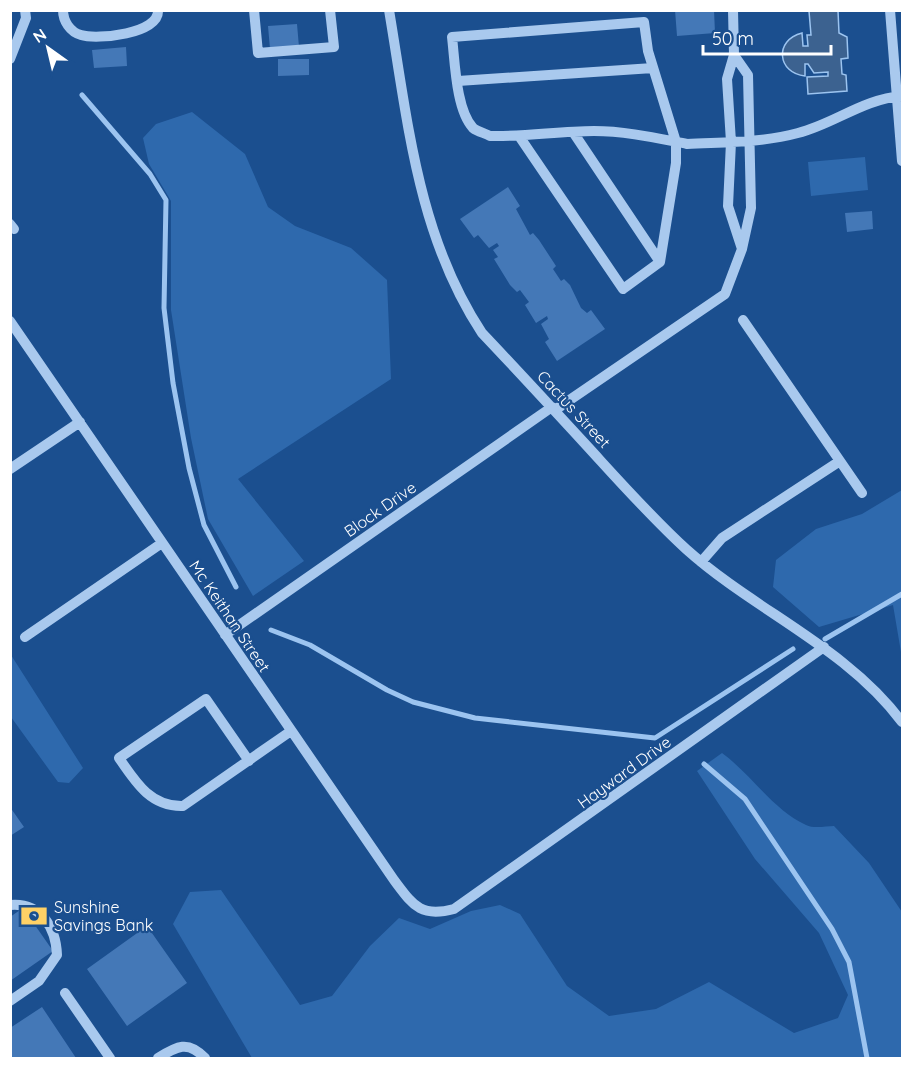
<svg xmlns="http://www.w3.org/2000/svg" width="913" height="1069" viewBox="0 0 913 1069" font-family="Quicksand,sans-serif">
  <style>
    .green { fill: #2e69ad }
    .water { fill: #3c6290; stroke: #9cc4f0; stroke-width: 1.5 }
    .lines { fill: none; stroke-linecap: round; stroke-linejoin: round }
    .stream { stroke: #9cc4f0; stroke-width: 5 }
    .building { fill: #4478b7 }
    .minor { stroke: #a9c9ee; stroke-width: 10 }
    .labels { text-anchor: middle; stroke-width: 4.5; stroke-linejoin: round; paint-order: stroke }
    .street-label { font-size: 16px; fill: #fff; stroke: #1b4f8f }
    .poi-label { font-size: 16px; fill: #fff; stroke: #1b4f8f; text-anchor: start }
  </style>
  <rect width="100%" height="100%" fill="#1b4f8f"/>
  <path class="green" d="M192 112 245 154 268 207 295 226 351 248 387 280 391 379 238 479 304 561 253 596 208 519 191 438 171 310V201L149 164 143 138 156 124Z
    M865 157 868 190 811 196 808 162Z
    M902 490V658L893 605 819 627 773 587 776 560 816 529 862 514Z
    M11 655 83 768 69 783 58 782 11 717Z
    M722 753C752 775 772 809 806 825 814 829 826 826 834 826L869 863 902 912V1058H252L173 924 190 892 221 890 300 1005 332 996 370 946 399 918 430 929 471 911 500 905 520 914 567 986 609 1016 656 1009 709 982 794 1033 838 1018 848 995 819 933 755 859 697 771Z"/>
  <path class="water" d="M809 11H838L839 33 847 37 848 58 841 59 842 74 846 75 847 91 808 94 807 77 828 76V72L814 73 808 64H805V76C777 73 774 40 802 33L803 46H808L807 35H811Z"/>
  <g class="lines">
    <path class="stream" d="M82 95 150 174 166 200 164 308 173 383 189 468 204 525 236 587
      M271 630 310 645 387 690 413 702 475 718 655 738 793 649
      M825 639 902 594
      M704 764 745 799 832 929 849 962 867 1058"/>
  </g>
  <path class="building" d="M675 10H714L715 33 677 36Z
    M297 24 299 47 270 49 268 26Z
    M126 47 127 66 94 68 92 50Z
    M278 59H309V75L278 76Z
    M508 187 520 206 516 209 530 235 533 233 539 240 556 266 553 269 561 281 564 279 570 285 581 308 587 313 591 310 605 329 557 361 545 342 549 339 541 324 548 319 547 316 536 323 525 305 529 302 520 290 517 292 510 285 494 259 498 257 493 250 499 246 497 243 489 248 478 235 474 238 460 219Z
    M872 211 873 229 847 232 845 213Z
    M10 807 24 827 10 836Z
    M23 908 53 951 10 981V917Z
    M147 926 187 983 127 1026 87 969Z
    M42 1007 76 1058H10V1028Z"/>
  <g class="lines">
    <path class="minor" d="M63 10C63 21 70 32 81 35 97 40 160 34 158 10
      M254 10 258 53 334 47 330 10
      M389 10C408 123 418 236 482 333 518 371 553 409 588 447 620 482 651 517 686 549 755 611 846 647 902 722
      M733 10 734 55 727 79 731 142 728 206 742 249
      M890 10 902 161
      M10 59 26 18 25 10
      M458 81 653 68
      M573 132 660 262
      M519 136 623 289 660 262 676 163V142L648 51 644 22 452 37C455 62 456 110 473 128 478 132 485 133 490 136 525 137 559 131 594 131 625 131 656 138 687 144 724 142 761 143 798 133 834 124 863 99 902 96
      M10 224 14 229
      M743 320 862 493
      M10 321 394 880C413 905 420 918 454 909L824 647
      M555 410 725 294 742 249 751 208 748 75 734 55
      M10 469 80 422
      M701 562 722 538 840 461
      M225 635 552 407
      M25 637 162 543
      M249 761 206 699 119 758C136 783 151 807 183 806L291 731
      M10 905C41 902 56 928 57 955L39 981 10 1001
      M65 993 110 1058
      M158 1058C177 1046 188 1040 205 1058"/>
  </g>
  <defs>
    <symbol id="bank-bare" viewBox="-9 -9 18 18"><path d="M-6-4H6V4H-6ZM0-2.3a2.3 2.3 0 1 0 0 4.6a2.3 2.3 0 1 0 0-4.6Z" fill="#ffd166" stroke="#1b4f8f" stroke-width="2.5" paint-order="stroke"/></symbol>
  </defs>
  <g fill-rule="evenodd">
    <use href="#bank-bare" x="15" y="897" width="38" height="38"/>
  </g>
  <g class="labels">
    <g class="street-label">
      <text transform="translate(574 409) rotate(47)" y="6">Cactus Street</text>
      <text transform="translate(380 509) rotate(-35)" y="6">Block Drive</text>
      <text transform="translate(230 616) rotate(56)" y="6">Mc Keithan Street</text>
      <text transform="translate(624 772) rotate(-36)" y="6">Hayward Drive</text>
    </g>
    <g class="poi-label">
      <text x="54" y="913">Sunshine<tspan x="54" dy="18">Savings Bank</tspan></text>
    </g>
  </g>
  <rect width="913" height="1069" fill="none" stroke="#ffffff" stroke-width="24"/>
  <g transform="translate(48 48) rotate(326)" stroke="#1b4f8f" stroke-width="4.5" paint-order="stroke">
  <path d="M0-4.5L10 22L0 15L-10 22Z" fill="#ffffff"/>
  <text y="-9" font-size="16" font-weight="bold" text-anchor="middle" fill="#ffffff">N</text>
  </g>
  <path d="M703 45v9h128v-9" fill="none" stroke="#ffffff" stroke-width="3"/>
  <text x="712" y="45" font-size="18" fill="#ffffff" stroke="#1b4f8f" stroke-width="4.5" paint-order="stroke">50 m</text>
</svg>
